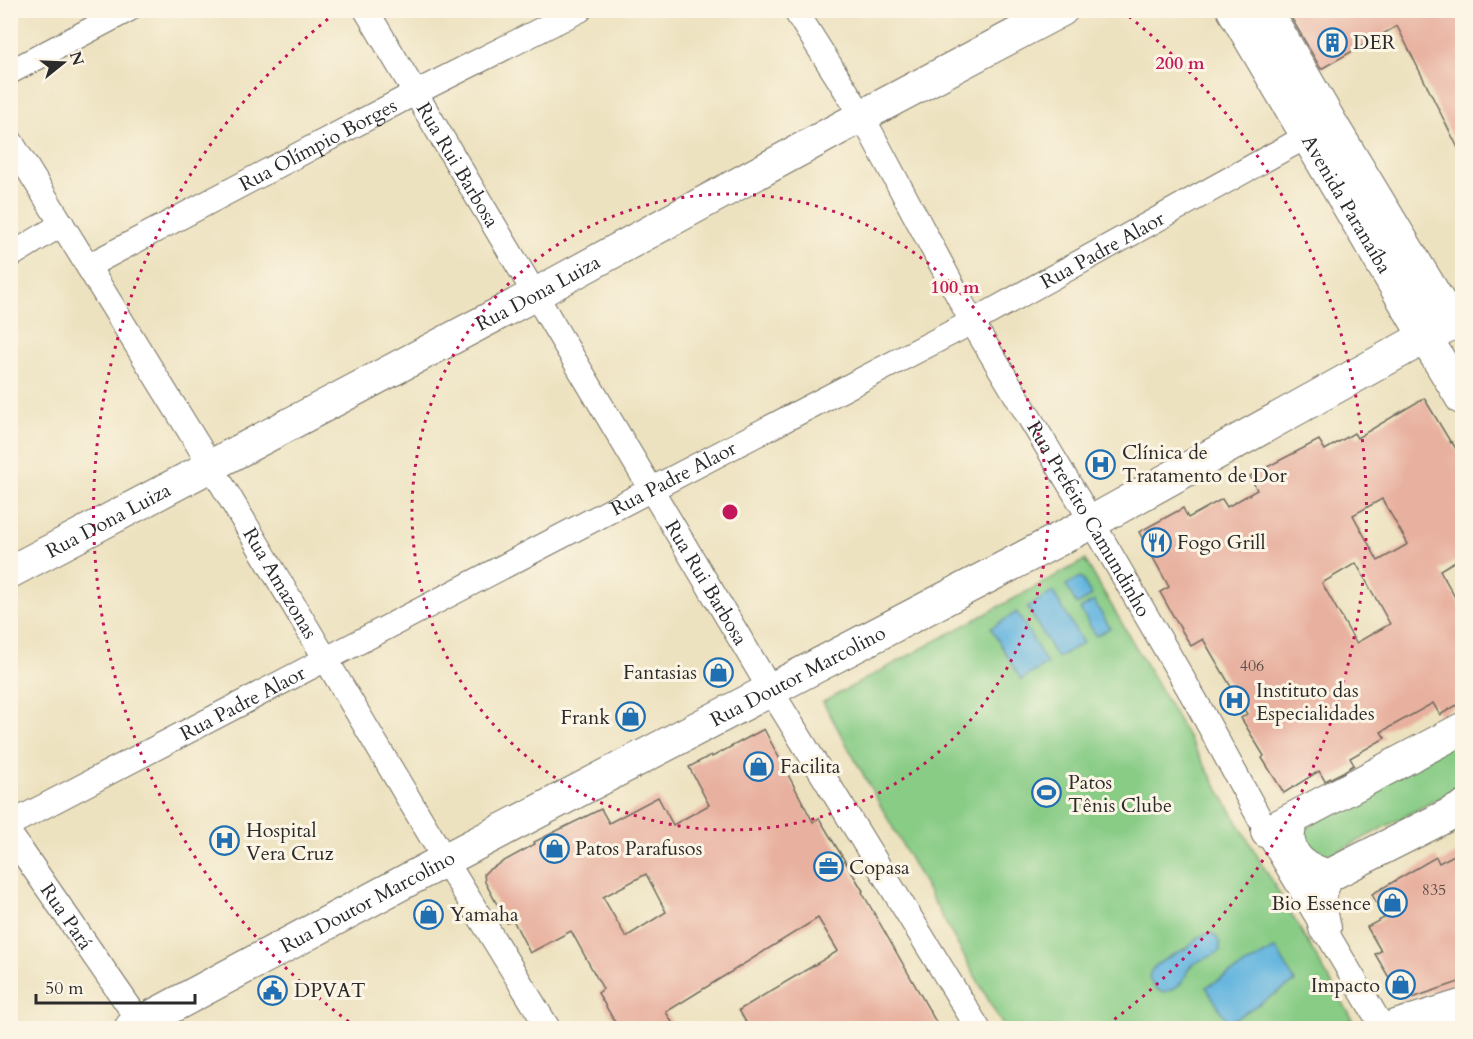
<svg xmlns="http://www.w3.org/2000/svg" width="1473" height="1039" viewBox="0 0 1473 1039" font-family="Cardo,serif">
  <style>
    .green { fill: #88cc86; stroke: #5a7c58; stroke-width: 1.5 }
    .water { fill: #64b5df; stroke: #487085; stroke-width: 1.5 }
    .building { fill: #e8b09f; fill-rule: evenodd }
    .lines { fill: none; stroke-linecap: round; stroke-linejoin: round }
    .minor-casing { stroke: #6f6b5f; stroke-width: 26 }
    .tertiary-casing { stroke: #6f6b5f; stroke-width: 34 }
    .secondary-casing { stroke: #6f6b5f; stroke-width: 35 }
    .primary-casing { stroke: #6f6b5f; stroke-width: 35 }
    .minor { stroke: #fff; stroke-width: 24 }
    .tertiary { stroke: #fff; stroke-width: 32 }
    .secondary { stroke: #fff; stroke-width: 33 }
    .primary { stroke: #fff; stroke-width: 33 }
    .ring { fill: none; stroke: #c2185b; stroke-width: 3; stroke-dasharray: 3 6 }
    .labels { text-anchor: middle; stroke-width: 6; stroke-linejoin: round; paint-order: stroke }
    .number-label { font-size: 16px; fill: #5a4c48 }
    .poi-label { font-size: 20px; fill: #2b2b2b; stroke: #fcf5e5; text-anchor: start }
    .street-label { font-size: 20px; fill: #2b2b2b; stroke: #fcf5e5 }
    .centre { fill: #c2185b; stroke: #fcf5e5; stroke-width: 3 }
    .ring-label { font-size: 18px; text-anchor: middle; font-weight: bold; fill: #c2185b; stroke: #fcf5e5; stroke-width: 6; stroke-linejoin: round; paint-order: stroke }
  </style>
  <rect width="100%" height="100%" fill="#fcf5e5"/>
  <filter id="ink" filterUnits="userSpaceOnUse"><feTurbulence type="fractalNoise" baseFrequency=".0167" numOctaves="2"/><feDisplacementMap in="SourceGraphic" scale="12" xChannelSelector="R" yChannelSelector="G"/><feConvolveMatrix kernelMatrix="1 2 1 2 8 2 1 2 1" color-interpolation-filters="sRGB"/></filter>
  <filter id="wash" filterUnits="userSpaceOnUse"><feTurbulence type="fractalNoise" baseFrequency=".008" numOctaves="4" result="noise"/><feDisplacementMap in="SourceGraphic" scale="24" xChannelSelector="R" yChannelSelector="G"/><feGaussianBlur stdDeviation="1.35" result="paint"/><feColorMatrix in="noise" values="0 0 0 0 0 0 0 0 0 0 0 0 0 0 0 0 0 1.4 0 .05"/><feComposite in="paint" operator="in"/></filter>
  <g filter="url(#wash)">
    <rect width="100%" height="100%" fill="#ede2c0"/>
    <path class="green" d="M1085 560 1353 1020 1328 1028H1004L823 702Z
      M1462 737V786L1332 855 1312 858 1296 834Z"/>
    <path class="water" d="M1081 577 1092 596 1077 605 1066 585Z
      M1053 592 1083 643 1057 658 1027 607Z
      M1094 601 1110 628 1096 636 1080 609Z
      M1017 612 1047 664 1021 680 991 628Z
      M1211 933C1219 937 1220 942 1220 951 1211 959 1196 959 1189 968 1187 971 1187 974 1185 977 1180 988 1171 991 1161 992 1129 971 1171 957 1188 947 1198 941 1196 935 1211 933Z
      M1276 948 1295 982 1228 1023 1206 987Z"/>
    <g id="blocks">
      <path class="building" d="M1287 10H1462V156L1397 26 1321 69Z
        M1424 398 1451 443 1452 442 1462 459V557L1440 570 1462 610V702L1440 715 1433 703 1381 732 1385 738 1350 758 1354 765 1343 772 1325 781 1319 771 1284 793 1262 758 1264 756 1241 718 1247 714 1203 639 1191 646 1176 621 1160 592 1169 587 1139 532 1183 508 1188 518 1222 499 1227 507 1257 490 1250 476 1319 440 1325 450 1354 433 1357 438ZM1382 499 1408 544 1378 561 1353 515ZM1356 563 1390 624 1356 643 1322 583Z
        M764 729 813 822 819 818 863 891 862 892 940 1029H750L739 1010 838 951 818 918 666 1012 676 1029H619L598 993 603 989 571 931 530 953 513 920 507 923 485 882 484 874 488 870 535 844 534 842 601 809 609 823 658 797 673 825 709 805 689 767 711 755 712 757ZM646 874 666 912 626 937 603 897Z
        M1462 851V981L1403 1001 1375 954 1381 951 1367 927 1384 918 1372 894 1436 857 1439 863Z"/>
    </g>
  </g>
  <g filter="url(#ink)">
    <use href="#blocks" fill-opacity="0" stroke="#6f6b5f" stroke-width="1.5"/>
    <g class="lines">
      <defs>
        <g id="minor">
          <path id="s1" d="M366 10 770 689 978 1028"/>
          <path id="s2" d="M795 10 862 116 972 322 1092 522 1198 705 1267 832 1383 1028"/>
          <path d="M10 72 128 10"/>
          <path id="s3" d="M10 140 211 466 445 860 548 1028"/>
          <path d="M10 256 62 224"/>
          <path id="s4" d="M88 266 415 93 580 10"/>
          <path id="s5" d="M10 824 972 322 1320 129"/>
          <path id="s6" d="M10 834 144 1028"/>
        </g>
        <g id="tertiary">
          <path id="s7" d="M1233 10 1425 337"/>
          <path d="M1266 10 1331 123 1452 323"/>
          <path id="s8" d="M10 572 534 295 862 116 1062 10"/>
          <path d="M1291 821C1290 827 1288 835 1289 841 1293 863 1309 869 1328 876"/>
          <path d="M1267 832 1462 729"/>
          <path d="M1325 928C1320 905 1316 898 1328 876L1462 808"/>
        </g>
        <path id="secondary" d="M1425 337 1462 398"/>
        <g id="primary">
          <path id="s9" d="M131 1028 445 860 1092 522 1425 337 1462 318"/>
          <path d="M1391 1028 1462 1006"/>
        </g>
      </defs>
      <use href="#minor" class="minor-casing"/>
      <use href="#tertiary" class="tertiary-casing"/>
      <use href="#secondary" class="secondary-casing"/>
      <use href="#primary" class="primary-casing"/>
      <use href="#minor" class="minor"/>
      <use href="#tertiary" class="tertiary"/>
      <use href="#secondary" class="secondary"/>
      <use href="#primary" class="primary"/>
    </g>
  </g>
  <g class="ring">
    <circle cx="730" cy="512" r="318"/>
    <path d="M356 1027A636 636 0 0 1 338 11M1122 11A636 636 0 0 1 1104 1027"/>
  </g>
  <defs>
    <symbol id="building-ring" viewBox="-11 -11 22 22"><circle r="9.5" fill="#fcf5e5" stroke="#1f6fb2" stroke-width="1.5"/><path d="M-4-6H4V6H1V3H-1V6H-4ZM-2.5-4.3h1.7v1.8h-1.7ZM.8-4.3h1.7v1.8H.8ZM-2.5-1h1.7V.8h-1.7ZM.8-1h1.7V.8H.8Z" fill="#1f6fb2"/></symbol>
    <symbol id="hospital-ring" viewBox="-11 -11 22 22"><circle r="9.5" fill="#fcf5e5" stroke="#1f6fb2" stroke-width="1.5"/><path d="M-5-5h3v3.5h4V-5h3V5h-3V1.5h-4V5h-3Z" fill="#1f6fb2"/></symbol>
    <symbol id="restaurant-ring" viewBox="-11 -11 22 22"><circle r="9.5" fill="#fcf5e5" stroke="#1f6fb2" stroke-width="1.5"/><path d="M-5-6h1v4h1v-4h1v4h1v-4h1v5L-1.5 .5V6h-2V.5L-5-1ZM5-6V6H3V1.5H1.5Q1.5-4 5-6Z" fill="#1f6fb2"/></symbol>
    <symbol id="shop-ring" viewBox="-11 -11 22 22"><circle r="9.5" fill="#fcf5e5" stroke="#1f6fb2" stroke-width="1.5"/><path d="M-5-2.5h2.3a2.7 3.5 0 0 1 5.4 0H5L5.5 6h-11ZM-1.5-2.5h3a1.5 2.3 0 0 0-3 0Z" fill="#1f6fb2"/></symbol>
    <symbol id="stadium-ring" viewBox="-11 -11 22 22"><circle r="9.5" fill="#fcf5e5" stroke="#1f6fb2" stroke-width="1.5"/><path d="M0-5a6.5 5 0 1 0 0 10a6.5 5 0 1 0 0-10ZM-3.5-1.8h7v3.6h-7Z" fill="#1f6fb2"/></symbol>
    <symbol id="office-ring" viewBox="-11 -11 22 22"><circle r="9.5" fill="#fcf5e5" stroke="#1f6fb2" stroke-width="1.5"/><path d="M-6-3h4V-5.5h4V-3h4V5H-6ZM-1-4.5V-3h2v-1.5ZM-6 0V1H6V0Z" fill="#1f6fb2"/></symbol>
    <symbol id="civic-ring" viewBox="-11 -11 22 22"><circle r="9.5" fill="#fcf5e5" stroke="#1f6fb2" stroke-width="1.5"/><path d="M-.6-6.5H3V-4.5H.6V-3L4-1V1h2V6H-6V1h2V-1L-.6-3ZM-1.2 2.5V6h2.4V2.5Z" fill="#1f6fb2"/></symbol>
  </defs>
  <g fill-rule="evenodd">
    <use href="#building-ring" x="1316" y="26" width="33" height="33"/>
    <use href="#hospital-ring" x="1084" y="448" width="33" height="33"/>
    <use href="#restaurant-ring" x="1140" y="526" width="33" height="33"/>
    <use href="#shop-ring" x="702" y="656" width="33" height="33"/>
    <use href="#hospital-ring" x="1218" y="684" width="33" height="33"/>
    <use href="#shop-ring" x="614" y="700" width="33" height="33"/>
    <use href="#shop-ring" x="742" y="750" width="33" height="33"/>
    <use href="#stadium-ring" x="1030" y="776" width="33" height="33"/>
    <use href="#hospital-ring" x="208" y="824" width="33" height="33"/>
    <use href="#shop-ring" x="538" y="832" width="33" height="33"/>
    <use href="#office-ring" x="812" y="850" width="33" height="33"/>
    <use href="#shop-ring" x="1376" y="886" width="33" height="33"/>
    <use href="#shop-ring" x="412" y="898" width="33" height="33"/>
    <use href="#shop-ring" x="1384" y="968" width="33" height="33"/>
    <use href="#civic-ring" x="256" y="974" width="33" height="33"/>
  </g>
  <g class="labels">
    <g class="number-label">
      <text x="1252" y="671">406</text>
      <text x="1434" y="895">835</text>
    </g>
    <g class="poi-label">
      <text x="1353" y="49">DER</text>
      <text x="1122" y="459">Clínica de<tspan x="1122" dy="23">Tratamento de Dor</tspan></text>
      <text x="1177" y="549">Fogo Grill</text>
      <text x="697" y="679" text-anchor="end">Fantasias</text>
      <text x="1256" y="697">Instituto das<tspan x="1256" dy="23">Especialidades</tspan></text>
      <text x="610" y="724" text-anchor="end">Frank</text>
      <text x="780" y="773">Facilita</text>
      <text x="1068" y="789">Patos<tspan x="1068" dy="23">Tênis Clube</tspan></text>
      <text x="246" y="837">Hospital<tspan x="246" dy="23">Vera Cruz</tspan></text>
      <text x="575" y="855">Patos Parafusos</text>
      <text x="849" y="874">Copasa</text>
      <text x="1371" y="910" text-anchor="end">Bio Essence</text>
      <text x="450" y="921">Yamaha</text>
      <text x="1380" y="992" text-anchor="end">Impacto</text>
      <text x="294" y="997">DPVAT</text>
    </g>
    <g class="street-label">
      <text dy="7" stroke="none"><textPath href="#s4" startOffset="260">Rua Olímpio Borges</textPath></text>
      <text dy="7" stroke="none"><textPath href="#s1" startOffset="180">Rua Rui Barbosa</textPath></text>
      <text dy="7" stroke="none"><textPath href="#s7" startOffset="225">Avenida Paranaíba</textPath></text>
      <text dy="7" stroke="none"><textPath href="#s5" startOffset="1234">Rua Padre Alaor</textPath></text>
      <text dy="7" stroke="none"><textPath href="#s8" startOffset="597">Rua Dona Luiza</textPath></text>
      <text dy="7" stroke="none"><textPath href="#s5" startOffset="748">Rua Padre Alaor</textPath></text>
      <text dy="7" stroke="none"><textPath href="#s2" startOffset="588">Rua Prefeito Camundinho</textPath></text>
      <text dy="7" stroke="none"><textPath href="#s8" startOffset="111">Rua Dona Luiza</textPath></text>
      <text dy="7" stroke="none"><textPath href="#s3" startOffset="519">Rua Amazonas</textPath></text>
      <text dy="7" stroke="none"><textPath href="#s1" startOffset="666">Rua Rui Barbosa</textPath></text>
      <text dy="7" stroke="none"><textPath href="#s9" startOffset="754">Rua Doutor Marcolino</textPath></text>
      <text dy="7" stroke="none"><textPath href="#s5" startOffset="262">Rua Padre Alaor</textPath></text>
      <text dy="7" stroke="none"><textPath href="#s9" startOffset="268">Rua Doutor Marcolino</textPath></text>
      <text dy="7" stroke="none"><textPath href="#s6" startOffset="100">Rua Pará</textPath></text>
    </g>
  </g>
  <circle cx="730" cy="512" r="9" class="centre"/>
  <g class="ring-label">
    <text x="1180" y="69">200 m</text>
    <text x="955" y="293">100 m</text>
  </g>
  <rect width="1473" height="1039" fill="none" stroke="#fcf5e5" stroke-width="36"/>
  <g transform="translate(63 63) rotate(72)" stroke="#fcf5e5" stroke-width="4.5" paint-order="stroke">
  <path d="M0-4.5L10 22L0 15L-10 22Z" fill="#2b2b2b"/>
  <text y="-9" font-size="16" font-weight="bold" text-anchor="middle" fill="#2b2b2b">N</text>
  </g>
  <path d="M36 994v9h159v-9" fill="none" stroke="#2b2b2b" stroke-width="3"/>
  <text x="45" y="994" font-size="18" fill="#2b2b2b" stroke="#fcf5e5" stroke-width="4.5" paint-order="stroke">50 m</text>
</svg>
